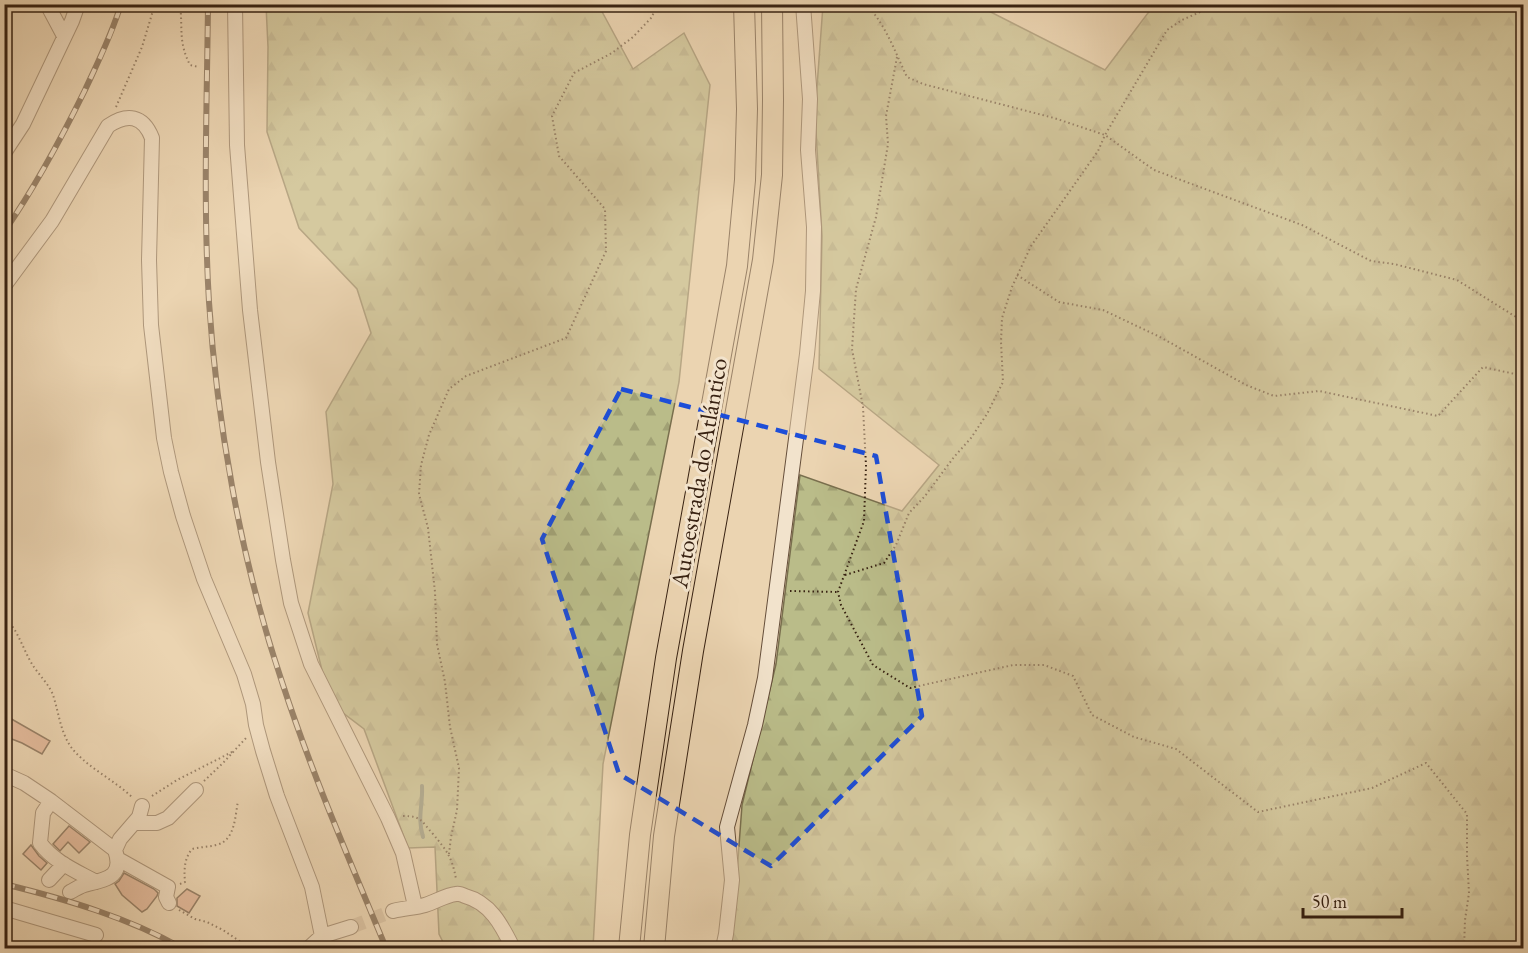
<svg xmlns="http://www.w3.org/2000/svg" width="1528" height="953" viewBox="0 0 1528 953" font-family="'EB Garamond',serif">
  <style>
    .forest { fill: url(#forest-firs); stroke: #796f4e; stroke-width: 1.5 }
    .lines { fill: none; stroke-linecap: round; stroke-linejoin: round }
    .stream { stroke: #727d6b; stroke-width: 4 }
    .building { fill: #dba085; stroke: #382212; stroke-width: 1.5 }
    .minor-tunnel { stroke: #c7b091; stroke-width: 14; stroke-dasharray: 14 7; stroke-linecap: butt }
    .minor-casing { stroke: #654e3a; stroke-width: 16 }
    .highway-casing { stroke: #382212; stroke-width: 22 }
    .path { stroke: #382212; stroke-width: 2; stroke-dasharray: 1.5 3; stroke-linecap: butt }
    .minor { stroke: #f2e3cc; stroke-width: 14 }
    .highway { stroke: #ebd4b1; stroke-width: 20 }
    .rail-casing { stroke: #382212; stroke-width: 6 }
    .rail { stroke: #f2e3cc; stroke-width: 4; stroke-dasharray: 11; stroke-linecap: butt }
    .marked { fill: none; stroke: #1d4ed8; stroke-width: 4.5; stroke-dasharray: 12 8; stroke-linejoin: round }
    .labels { text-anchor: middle; stroke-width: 6; stroke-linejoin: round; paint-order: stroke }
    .street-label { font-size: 24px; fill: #382212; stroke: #f2e3cc }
  </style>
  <defs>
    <pattern id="forest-firs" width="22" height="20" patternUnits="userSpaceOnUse" patternTransform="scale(1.5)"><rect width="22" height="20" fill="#babc89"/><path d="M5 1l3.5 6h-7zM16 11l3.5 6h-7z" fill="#a1a175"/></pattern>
  </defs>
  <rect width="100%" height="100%" fill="#ebd4b1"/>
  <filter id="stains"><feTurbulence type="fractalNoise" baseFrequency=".00333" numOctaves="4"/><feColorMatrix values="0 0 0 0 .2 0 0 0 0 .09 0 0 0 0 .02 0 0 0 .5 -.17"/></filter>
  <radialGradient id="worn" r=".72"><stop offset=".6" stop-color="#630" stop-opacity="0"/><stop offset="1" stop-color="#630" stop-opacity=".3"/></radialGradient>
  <path class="forest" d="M266 5H596L600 8 633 69 684 33 710 85 679 382 603 764 593 948H446L439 934 435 847 408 848 364 729 330 703 308 613 333 484 326 412 371 333 357 289 299 228 267 132 268 47Z
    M823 5H977L1105 70 1154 5H1523V948H726L734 913 742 805 776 664 800 475 902 511 939 465 819 369 822 236 815 114Z"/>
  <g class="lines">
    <path class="stream" d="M422 786C423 805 417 817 423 837"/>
  </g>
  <path class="building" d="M8 717 50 741 42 754 22 743 4 736Z
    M69 826 90 842 79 853 68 842 60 851 53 844Z
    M31 845 39 856 47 863 41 870 23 854Z
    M124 873 154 889 158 893 157 896 147 909 142 912 122 895 115 884 119 881Z
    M187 889 200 896 189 913 177 906V898Z"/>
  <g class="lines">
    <path class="minor-tunnel" d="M351 927 393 911"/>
    <defs>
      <path id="minor" d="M47 4 64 36
        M235 4 237 145 250 310 268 462 283 560 291 603 311 664 388 818 403 853 415 906
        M4 153 23 124 72 21 78 4
        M4 286 52 221 108 126C127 113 143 115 152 138L149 260 151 325 164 438 171 472 183 516 204 579 244 674 253 704 256 725 263 751 277 796 312 887 322 936
        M4 774 24 783 51 801 115 850
        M51 801 43 813 40 843C54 862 76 871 96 882
        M134 823H157L168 818 196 790
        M118 859 168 887 166 897 169 903
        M49 880 64 864
        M70 892C76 889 81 885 88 884 108 879 124 876 115 850L120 839 139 817 142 806
        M4 908 96 935
        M393 911C404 908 415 908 425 905 435 902 446 895 456 894 458 893 463 895 465 896 491 903 502 926 513 948
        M309 948 322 936 351 927
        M723 948 726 934 732 880 727 827 755 725 765 678 807 354 813 291 814 227 808 150 810 99 803 4"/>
      <path id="highway" d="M629 948 640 835 666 658 737 266 745 180 747 109 744 4
        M654 948 664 836 693 651 763 260 772 175 773 100 772 4"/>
    </defs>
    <use href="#minor" class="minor-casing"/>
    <use href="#highway" class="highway-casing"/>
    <path class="path" d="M180 4C183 29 178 41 190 65L199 67
      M866 4C886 25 895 52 907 77L923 84 1054 118 1105 135 1154 170 1302 225 1371 261 1394 264 1457 280 1524 322
      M897 57 886 116 888 144 876 217 856 289 852 349 863 407 866 466 864 521 838 592 841 605 873 665 910 688 1013 665H1044L1073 676 1092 715 1134 737 1176 749 1258 812 1372 788 1426 763 1467 814V856L1469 893 1465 920 1464 948
      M116 107 142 47 155 4
      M1017 275 1059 302 1103 310 1160 337 1246 385 1274 396 1319 391 1438 416 1483 367 1524 376
      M845 575 884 563 896 545 909 513 925 496 954 457 971 438 987 414 1003 382 1001 342 1002 318 1012 287 1031 246 1098 151 1105 135 1167 30 1182 20 1218 4
      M790 591 838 592
      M4 616C18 630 22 647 32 664 38 674 49 684 53 695 59 713 60 731 71 747 85 766 114 780 132 797
      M204 781 223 763 246 738
      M152 796 177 780 234 751
      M403 816C422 816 421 821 433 834 447 851 452 857 456 879
      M449 854 451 837 457 810 459 768 450 727 445 682 437 644 435 592 428 528 419 494 421 465 429 435 449 389 466 376 566 338 606 251 605 209 559 156 552 116 574 73 612 53 633 37 652 17 657 4
      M180 884 185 882C184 870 184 859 192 849 200 847 208 847 216 845 235 841 235 817 238 801
      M179 910 195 919 207 922 223 930 250 948
      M105 943 111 948"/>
    <use href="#minor" class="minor"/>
    <use href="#highway" class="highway"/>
    <defs>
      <path id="rail" d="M208 4C207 104 203 203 209 302 213 364 221 426 232 486 244 553 261 620 283 685 312 774 350 861 386 948
        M4 232C35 187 61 139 85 90 98 62 112 34 121 4
        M4 884C65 899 127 917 182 948"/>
    </defs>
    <use href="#rail" class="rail-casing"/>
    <use href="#rail" class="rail"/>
  </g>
  <path d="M0 0H1528V953H0ZM621 389 876 456 922 716 771 866 619 774 542 539Z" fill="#ebd4b1" fill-opacity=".55" fill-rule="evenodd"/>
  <path class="marked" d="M621 389 876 456 922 716 771 866 619 774 542 539Z"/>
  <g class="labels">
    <g class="street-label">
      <text transform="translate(699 473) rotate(-80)" y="8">Autoestrada do Atlántico</text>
    </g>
  </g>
  <rect width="1528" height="953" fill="none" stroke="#ebd4b1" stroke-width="24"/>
  <rect x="6" y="6" width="1516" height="941" fill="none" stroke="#382212" stroke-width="3"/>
  <rect x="12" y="12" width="1504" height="929" fill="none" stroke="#382212" stroke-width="1.5"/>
  <path d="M1303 908v9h99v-9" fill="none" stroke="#382212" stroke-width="3"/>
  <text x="1312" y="908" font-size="18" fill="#382212" stroke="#f2e3cc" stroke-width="4.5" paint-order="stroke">50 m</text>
  <rect width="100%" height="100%" filter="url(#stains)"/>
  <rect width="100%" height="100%" fill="url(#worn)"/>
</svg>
